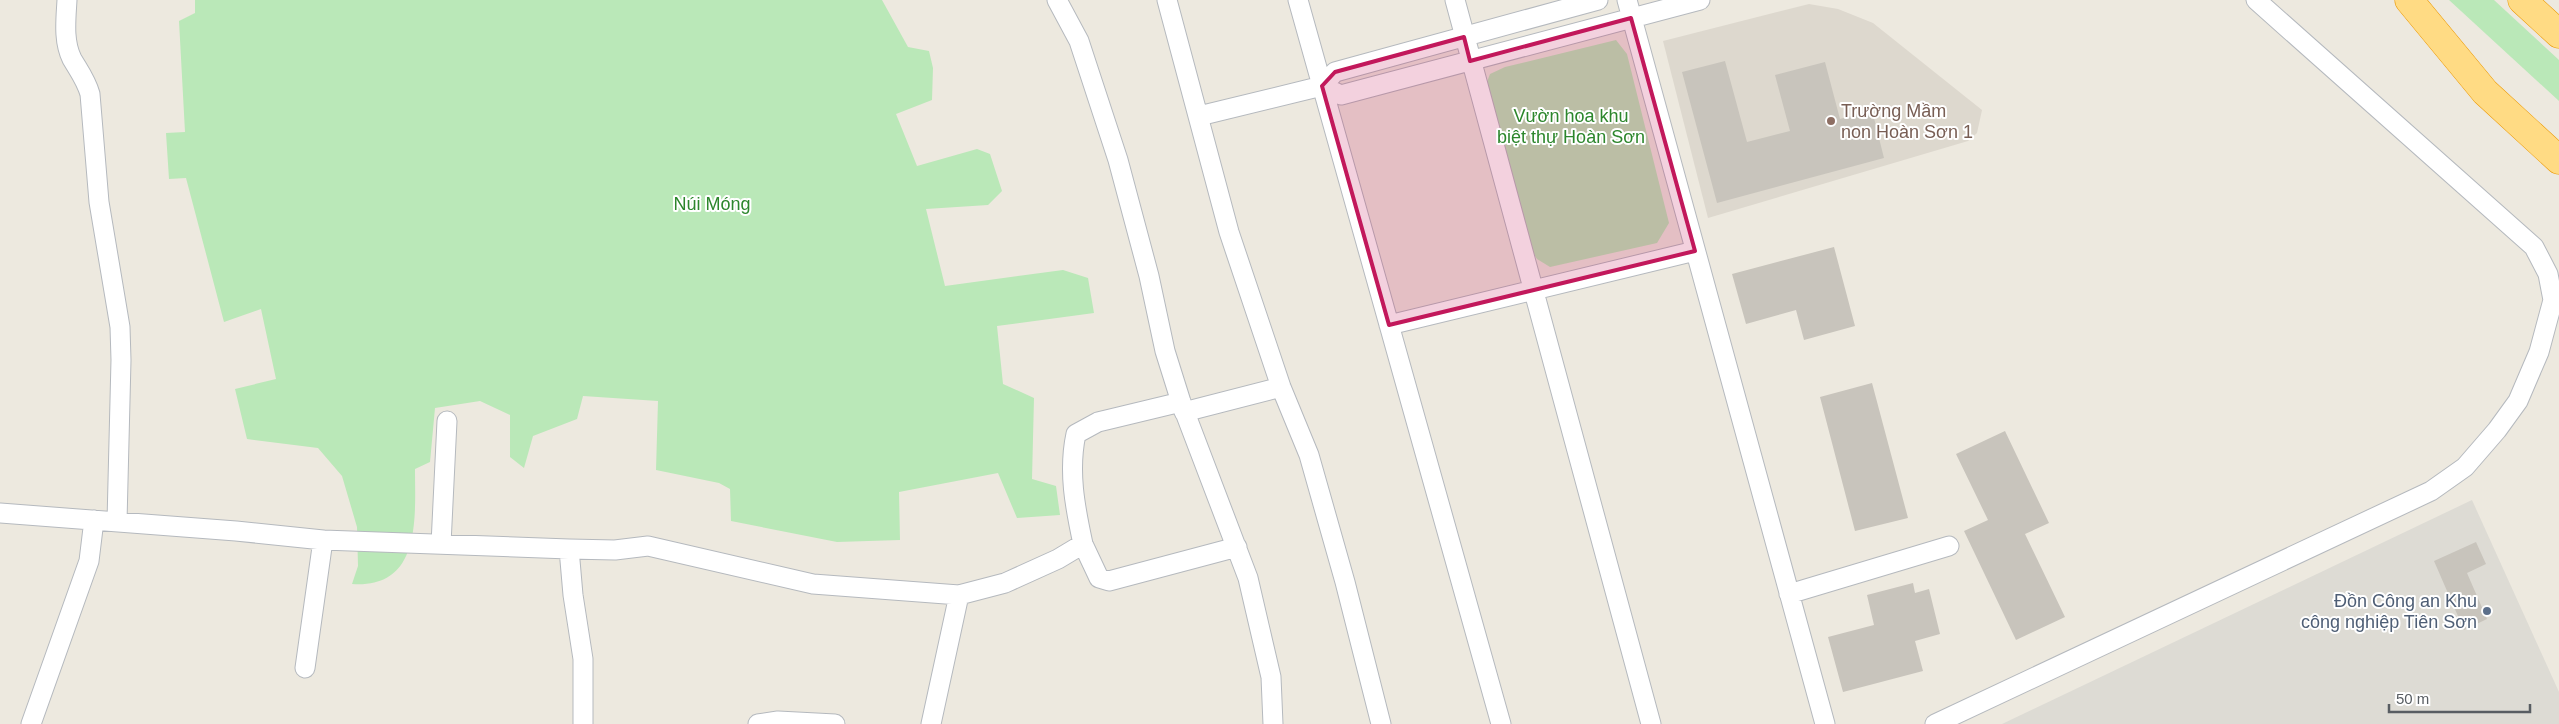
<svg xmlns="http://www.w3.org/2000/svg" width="2559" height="724" viewBox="0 0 2559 724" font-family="Helvetica,sans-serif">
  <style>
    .industrial { fill: #dddbd4 }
    .education { fill: #ddd8ce }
    .green { fill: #bae8b8 }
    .building { fill: #c8c4bc }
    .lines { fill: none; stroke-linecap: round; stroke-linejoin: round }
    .minor-casing { stroke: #b5b9be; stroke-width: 21 }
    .highway-casing { stroke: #ec9800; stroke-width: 29 }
    .minor { stroke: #fff; stroke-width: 19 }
    .highway { stroke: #ffdb84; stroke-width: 28 }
    .marked { fill: #c2185b; fill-opacity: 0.2; stroke: #c2185b; stroke-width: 4; stroke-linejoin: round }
    .education-dot { fill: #8d6e63; stroke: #fff; stroke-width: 2 }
    .service-dot { fill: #5c6f8a; stroke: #fff; stroke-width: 2 }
    .labels { text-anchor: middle; stroke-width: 4; stroke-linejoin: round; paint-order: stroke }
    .education-label { font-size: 18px; fill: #785e54; stroke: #fff; text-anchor: start }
    .park-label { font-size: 18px; fill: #2c862c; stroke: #fff }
    .service-label { font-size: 18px; fill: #4e5e75; stroke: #fff; text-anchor: end }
  </style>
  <rect width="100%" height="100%" fill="#ede9df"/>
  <path class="industrial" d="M2472 500 2559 692V724H2002Z"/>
  <path class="education" d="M1809 4 1838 9 1873 23 1982 110 1977 133 1968 141 1708 218 1663 41Z"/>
  <path class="green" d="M195 0H882L908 47 929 51 933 68 932 100 896 114 917 166 977 149 990 154 1002 191 988 205 926 209 945 286 1063 270 1088 278 1094 313 997 326 1003 384 1034 398 1032 479 1056 486 1060 515 1017 518 998 473 899 492 900 540 837 542 731 521 730 489 719 483 656 470 658 401 583 396 577 419 533 436 524 468 510 457V415L480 401 435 408 430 462 415 469C415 517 422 589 352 584L358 566 357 527 342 476 318 448 247 439 235 389 276 379 261 309 224 322 186 178 169 179 166 133 185 132 179 21 195 13Z
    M2449 0H2494L2559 60V101Z
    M1616 40 1627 54 1669 223 1657 243 1550 267 1537 259 1531 250 1485 87 1490 74 1505 67Z"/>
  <path class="building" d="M1725 61 1747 142 1790 131 1775 75 1825 62 1840 119 1872 110 1884 158 1717 203 1682 72Z
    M1834 247 1855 326 1804 340 1796 310 1746 324 1732 274Z
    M1872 383 1908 518 1855 531 1820 397Z
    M2005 431 2049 523 2025 534 2065 617 2016 640 1964 531 1988 520 1956 454Z
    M2476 542 2486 564 2467 573 2487 619 2464 630 2434 561Z
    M1913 583 1915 593 1929 589 1940 634 1915 641 1923 671 1843 692 1828 637 1874 625 1867 595Z"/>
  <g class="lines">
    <defs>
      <path id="minor" d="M67 0C66 19 63 41 72 59 79 71 86 80 90 94L99 202 120 327 121 360 117 522
        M1057 0 1079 41 1118 160 1149 276 1165 351 1181 402 1248 578 1271 677 1273 724
        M1167 0 1229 232 1281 387 1309 455 1345 582 1381 724
        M1298 0 1501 724
        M1455 0 1651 724
        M1627 0 1825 724
        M1322 86 1341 95 1700 0
        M1199 116 1322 86 1335 72 1598 0
        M1389 325 1695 251
        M1184 412 1281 387
        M0 513 236 531 323 540 569 549 615 550 648 546 813 584 959 595 1005 583 1058 559 1083 544C1075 507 1068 471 1076 434L1098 422 1181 402
        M441 544 447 421
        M1083 544 1099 578 1109 581 1237 547
        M569 549 573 595 583 659V724
        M1789 594 1949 546
        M305 668 323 540
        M31 724 89 561 94 520
        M758 724 778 721 835 724
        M931 724 959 595
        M1935 724 2431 491 2465 467 2497 430 2518 401 2539 352 2553 300 2548 274 2534 247 2256 0"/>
      <path id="highway" d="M2409 0 2485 92 2559 160
        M2522 0 2559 34"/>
    </defs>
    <use href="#minor" class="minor-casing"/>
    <use href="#highway" class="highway-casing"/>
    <use href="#minor" class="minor"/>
    <use href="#highway" class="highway"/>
  </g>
  <path class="marked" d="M1631 18 1695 251 1389 325 1322 86 1335 72 1464 37 1470 61Z"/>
  <circle class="education-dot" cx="1831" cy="121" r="5"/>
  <circle class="service-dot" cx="2487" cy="611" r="5"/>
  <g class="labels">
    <g class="education-label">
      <text x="1841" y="117">Trường Mầm<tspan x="1841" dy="21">non Hoàn Sơn 1</tspan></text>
    </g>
    <g class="park-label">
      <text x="1571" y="122">Vườn hoa khu<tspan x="1571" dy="21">biệt thự Hoàn Sơn</tspan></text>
      <text x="712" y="210">Núi Móng</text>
    </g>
    <g class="service-label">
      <text x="2477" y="607">Đồn Công an Khu<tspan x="2477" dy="21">công nghiệp Tiên Sơn</tspan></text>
    </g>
  </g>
  <path d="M2389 704v8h141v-8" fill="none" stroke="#585d62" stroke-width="2.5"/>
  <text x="2396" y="704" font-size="15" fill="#585d62" stroke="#ffffff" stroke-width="4" paint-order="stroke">50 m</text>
</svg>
